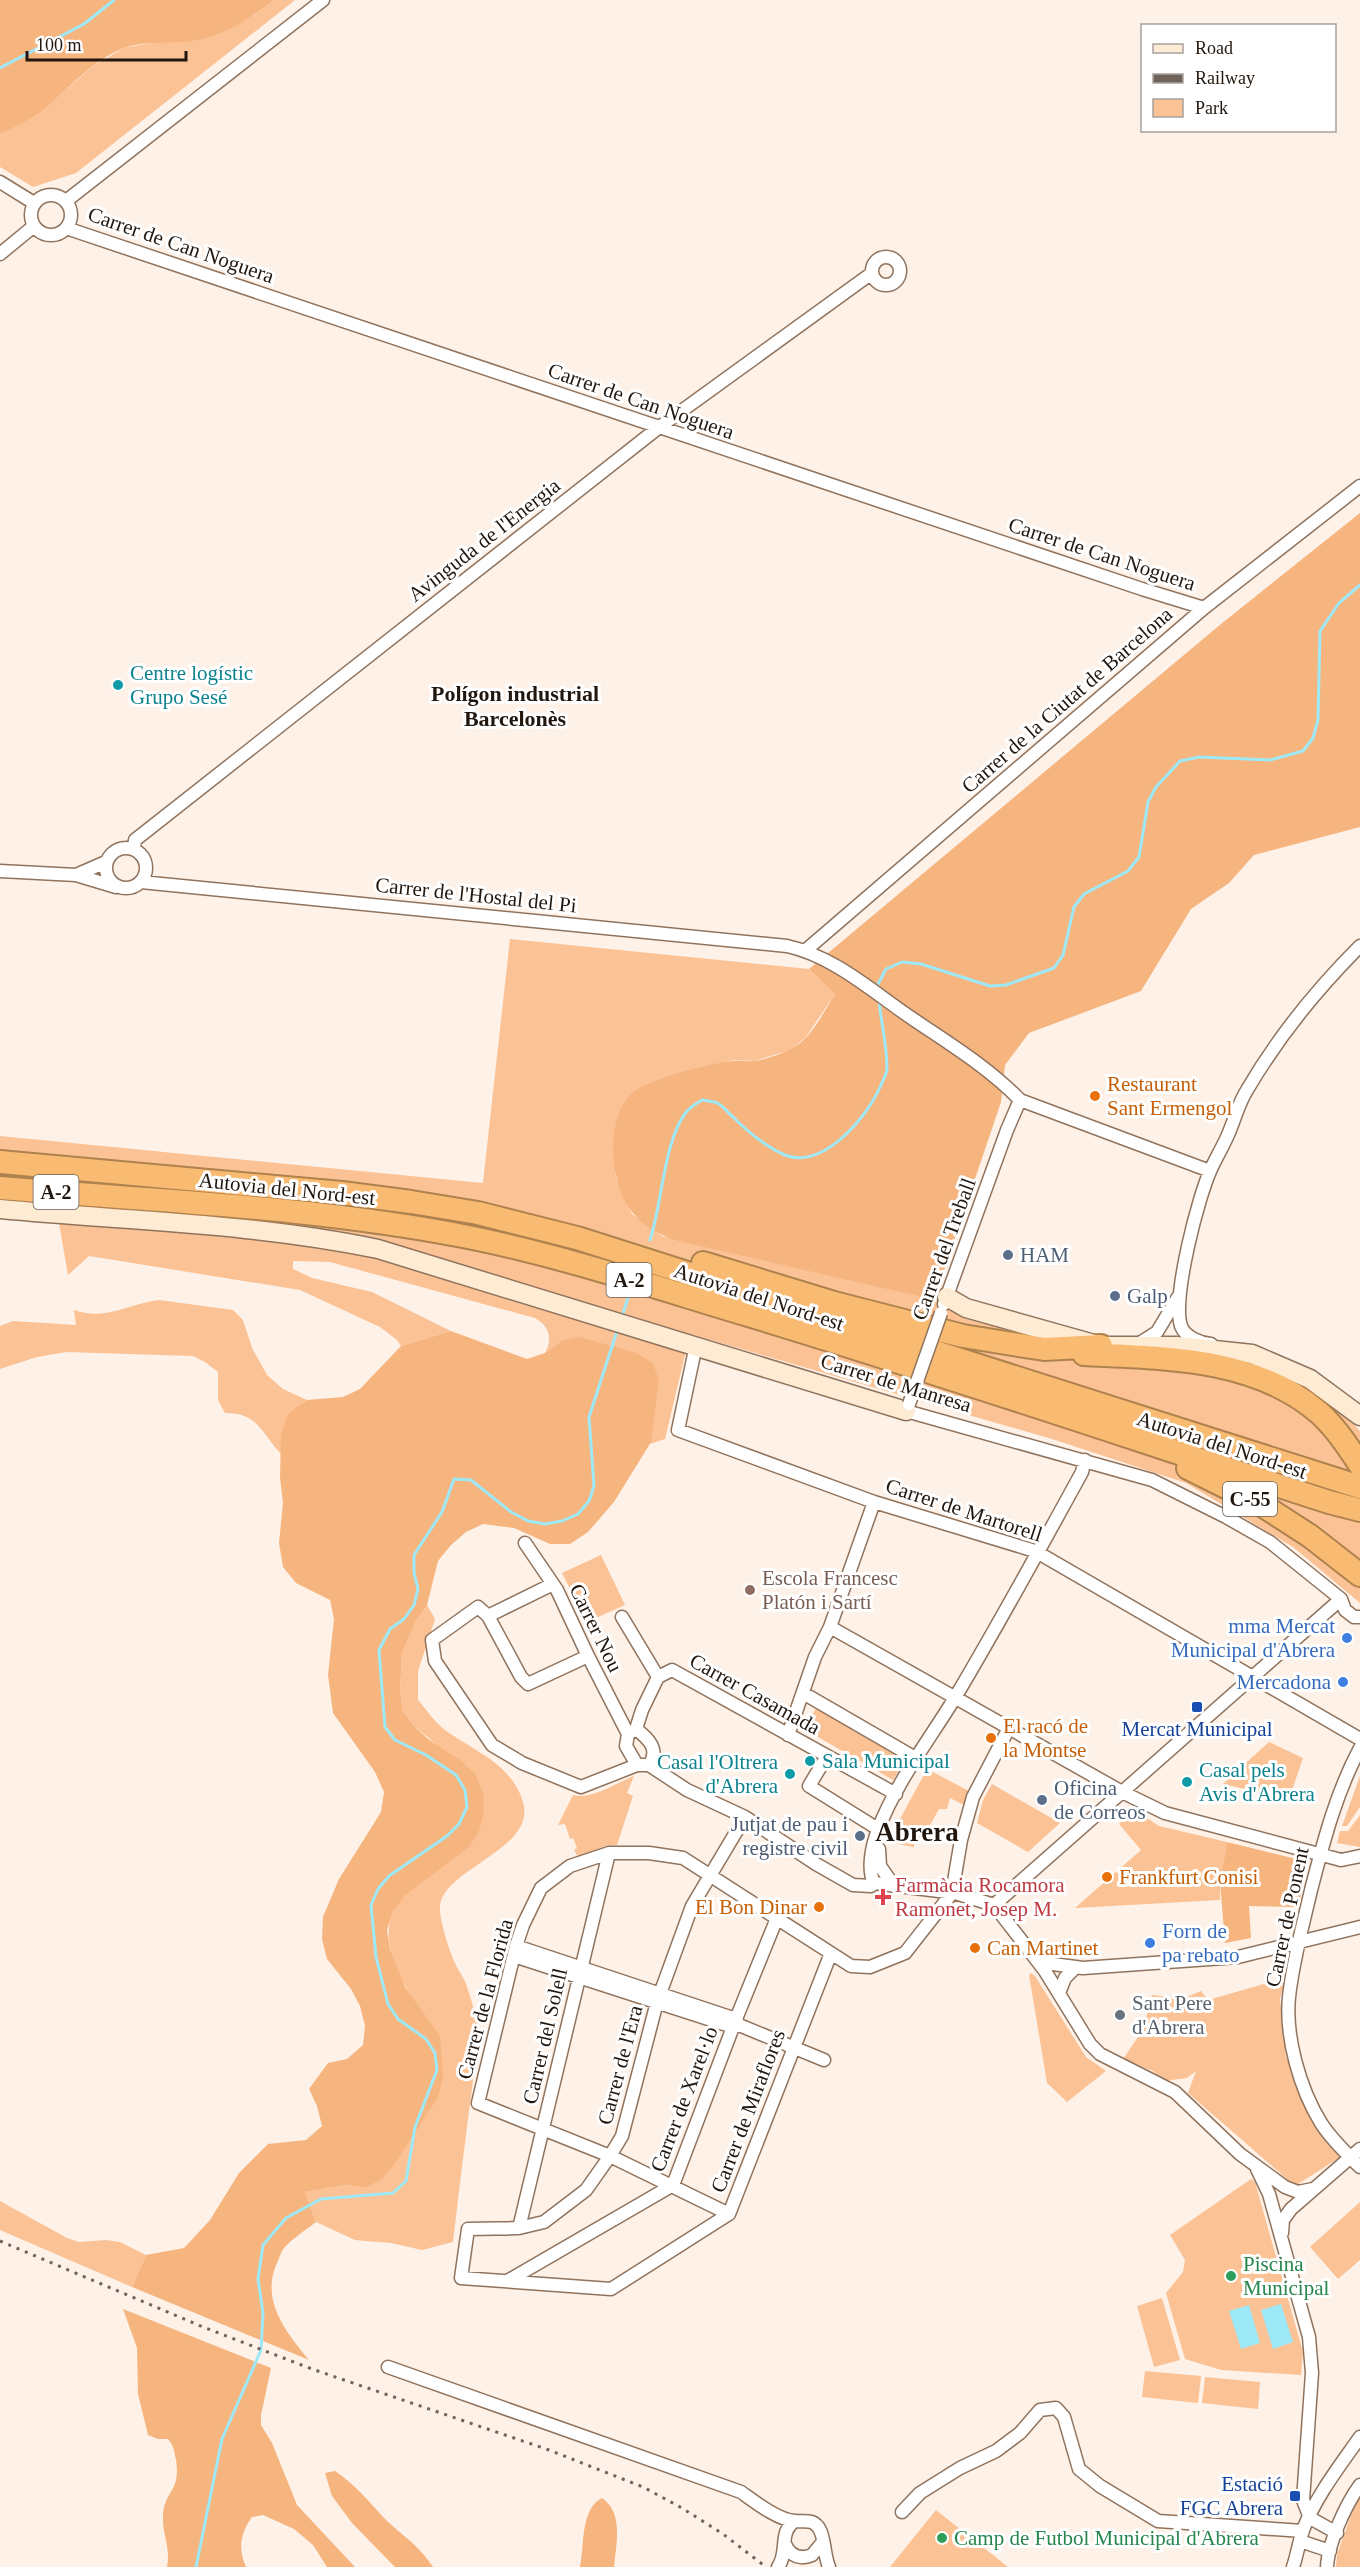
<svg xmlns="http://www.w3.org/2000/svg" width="1360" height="2567" viewBox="0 0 1360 2567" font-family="'Times New Roman',serif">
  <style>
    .green { fill: #fbc295 }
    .forest { fill: #f6b47f }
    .water { fill: #9ee9f8 }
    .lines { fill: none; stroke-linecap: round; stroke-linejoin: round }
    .stream { stroke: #9ee9f8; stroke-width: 3 }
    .street-casing { stroke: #90735d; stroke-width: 15 }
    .secondary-casing { stroke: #90735d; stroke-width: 21 }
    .highway-casing { stroke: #ae824e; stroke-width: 26 }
    .street { stroke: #fff; stroke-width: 12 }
    .secondary { stroke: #fdebd4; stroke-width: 18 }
    .highway { stroke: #f9bb71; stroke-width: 22 }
    .rail { stroke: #6f635a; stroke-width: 3; stroke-dasharray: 3 6; stroke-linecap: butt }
    .street-bridge-casing { stroke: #90735d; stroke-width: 15; stroke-linecap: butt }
    .street-bridge { stroke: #fff; stroke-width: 12 }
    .culture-dot { fill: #0f9aa8; stroke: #fff; stroke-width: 2 }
    .food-dot { fill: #e8710a; stroke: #fff; stroke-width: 2 }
    .service-dot { fill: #5c6f8a; stroke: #fff; stroke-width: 2 }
    .education-dot { fill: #8d6e63; stroke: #fff; stroke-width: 2 }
    .shop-dot { fill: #3f7fe0; stroke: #fff; stroke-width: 2 }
    .transit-dot { fill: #1a4fb4; stroke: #fff; stroke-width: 2 }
    .health-dot { fill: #e0444e; stroke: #fff; stroke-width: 2 }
    .worship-dot { fill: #6b7280; stroke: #fff; stroke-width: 2 }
    .leisure-dot { fill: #2e9e5b; stroke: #fff; stroke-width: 2 }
    .labels { text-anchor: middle; stroke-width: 6; stroke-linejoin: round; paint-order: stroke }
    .shield { fill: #fff; stroke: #645d56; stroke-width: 1.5 }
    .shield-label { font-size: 20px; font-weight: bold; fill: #22170e }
    .street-label { font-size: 21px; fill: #22170e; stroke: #fff }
    .culture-label { font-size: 21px; fill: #0d838f; stroke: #fff; text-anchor: start }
    .food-label { font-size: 21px; fill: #c56008; stroke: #fff; text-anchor: start }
    .service-label { font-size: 21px; fill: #4e5e75; stroke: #fff; text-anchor: start }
    .education-label { font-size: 21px; fill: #785e54; stroke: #fff; text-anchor: start }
    .shop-label { font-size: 21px; fill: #366cbe; stroke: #fff; text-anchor: end }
    .transit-label { font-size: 21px; fill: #164399; stroke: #fff }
    .health-label { font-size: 21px; fill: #be3a42; stroke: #fff; text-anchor: start }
    .worship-label { font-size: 21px; fill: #5b616d; stroke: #fff; text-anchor: start }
    .leisure-label { font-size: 21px; fill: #27864d; stroke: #fff; text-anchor: start }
    .neighbourhood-label { font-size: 22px; font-weight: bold; fill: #22170e; stroke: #fff }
    .district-label { font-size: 27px; font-weight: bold; fill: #22170e; stroke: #fff }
  </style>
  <rect width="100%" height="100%" fill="#fef1e7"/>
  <path class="green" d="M274 0H295L76 173 33 187 0 167V134L42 110 93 66 124 48 160 41H194L255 14Z
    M510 939 809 969 835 994 806 1037 791 1050 754 1061 733 1060 675 1075 616 1124 614 1160 616 1178 632 1214 662 1236 934 1300 1080 1344 1299 1385 1349 1419 1360 1431V1603L1293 1547 1186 1483 1052 1439 690 1334 665 1439 650 1444 659 1381 561 1341 545 1353C553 1338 549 1326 535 1318L330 1262 293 1261V1269L312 1278 372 1292 451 1331 401 1346 397 1340 380 1327 300 1290 89 1256 68 1275 59 1223 0 1217V1136L483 1183Z
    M159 1300 233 1310 243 1320 252 1348 267 1375 283 1389 307 1400C285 1417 282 1426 281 1454 261 1432 258 1413 225 1413L218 1400V1372L205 1362 193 1356 67 1352 37 1357 0 1369V1326L13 1321 76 1325 74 1310C106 1321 127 1304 159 1300Z
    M601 1555 625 1605 587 1622 562 1573Z
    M427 1605 435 1619 418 1671V1700C427 1710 435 1723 445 1730 474 1751 512 1764 523 1802 537 1849 443 1869 440 1906 439 1919 449 1950 455 1963 458 1971 465 1978 467 1987 471 1998 474 2010 477 2022 481 2043 474 2068 472 2089 465 2140 459 2191 453 2242L422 2250 391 2243 355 2240 316 2222 305 2192 346 2185 365 2188 395 2163 404 2147 440 2036C412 1998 362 1939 406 1894 424 1876 448 1862 469 1847L444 1751 414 1726 403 1711 400 1691 402 1653 416 1621Z
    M818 1705 906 1758 893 1780 804 1729Z
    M1269 1742 1303 1758 1289 1799 1223 1784Z
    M927 1769 969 1791 964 1805 950 1798 947 1809H939L920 1843H915L914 1847 892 1843 900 1819Z
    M634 1776 627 1793 633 1796 617 1845H608L578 1857 574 1850 577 1848 573 1838 570 1839 565 1824 558 1825 573 1795C592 1800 616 1783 634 1776Z
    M1360 1776V1807L1347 1826H1342Z
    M992 1784 1060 1823 1028 1852 977 1823 983 1800Z
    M1135 1810 1159 1826 1227 1842 1220 1882V1900L1075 1908 1141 1850 1119 1824Z
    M1360 1815V1847L1337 1843 1340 1831H1348Z
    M1031 1973 1035 1976 1086 2057 1106 2071 1067 2102 1047 2083 1029 1975Z
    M1284 1982 1280 1999 1286 2056 1297 2086 1342 2156 1295 2186 1188 2093 1196 2071 1187 2078 1164 2081 1153 2071 1123 2059 1143 2030 1152 1995 1182 1999 1201 1991 1208 2000 1264 1984Z
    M1251 2179 1255 2182 1303 2352 1301 2375 1221 2370 1185 2359 1166 2293 1183 2272 1185 2260 1170 2235Z
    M0 2201 67 2238 79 2242 106 2240 120 2242 146 2255 132 2287 0 2230Z
    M1360 2202V2260L1338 2279 1310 2247Z
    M1162 2298 1180 2360 1154 2367 1137 2306Z
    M1145 2371 1201 2376 1198 2403 1142 2397Z
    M1205 2377 1260 2382 1258 2409 1202 2403Z
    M1358 2495H1360V2567H1336L1337 2555Z
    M936 2510 1008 2567H890Z"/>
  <path class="forest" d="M0 0H274C252 17 222 37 193 41 170 44 147 40 124 48 93 60 69 88 44 109 31 119 15 127 0 134Z
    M1360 513V827L1254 855 1229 883 1191 909 1141 991 1029 1033 1005 1065 1001 1102 934 1300 679 1241C647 1232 625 1213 617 1180 610 1154 611 1108 635 1091 655 1077 707 1065 731 1061 739 1060 747 1062 754 1061 766 1059 779 1055 789 1050 810 1041 823 1013 835 994L809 969 1221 624Z
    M451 1331 527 1359 545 1353 561 1341 580 1337 636 1353 653 1363 659 1381 651 1442 614 1502 588 1532 570 1544H550L514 1528 483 1524 466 1532 451 1545 438 1561 427 1605 416 1621 402 1653 400 1691 403 1711 414 1726 428 1739 461 1761 475 1774 483 1792 484 1811 479 1831 469 1847 405 1895 393 1912 387 1930 390 1950 405 1987 440 2036 443 2077 438 2097 395 2163 382 2179 365 2188 346 2185 305 2192 316 2222C306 2230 293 2238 284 2248 280 2253 279 2260 276 2265 261 2302 287 2333 309 2360L132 2287 146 2255 184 2248 210 2220 239 2173 268 2144 306 2140 322 2126 317 2106 309 2089 328 2063 347 2059 363 2045 365 2026 360 2006 351 1989 327 1959 322 1939 323 1917 339 1879 381 1812 384 1792 375 1772 333 1713 328 1675 334 1619 330 1600 296 1583 283 1567 279 1543 283 1503 280 1478 281 1434 289 1413 307 1400 343 1397 360 1389 401 1346Z
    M1227 1842 1308 1862 1298 1907 1249 1906 1251 1938 1225 1943 1220 1882Z
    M123 2309 271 2368 261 2415V2425L272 2443 297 2505 355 2567H327L313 2545 294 2529 263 2515 252 2517C240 2533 238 2549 246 2567H167C171 2549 162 2534 163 2516 164 2490 181 2493 176 2460 174 2451 174 2446 168 2439H158L148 2435 138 2394 137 2348Z
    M335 2471C354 2484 368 2500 383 2517 402 2536 417 2543 433 2567H395L352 2523 332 2496 325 2473Z
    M602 2498C624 2513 616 2544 614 2567H580C584 2546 581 2508 602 2498Z"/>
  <path class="water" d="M1281 2304 1293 2342 1273 2349 1261 2310Z
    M1249 2305 1260 2343 1241 2349 1229 2311Z"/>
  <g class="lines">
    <path class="stream" d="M0 68 84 24 114 0
      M878 990 877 986 886 969 902 962 921 964 990 986 1006 985 1054 968 1063 955 1074 907 1084 894 1128 871 1139 857 1148 802 1156 787 1180 761 1199 757 1270 760 1303 751 1313 738 1318 720 1320 631 1339 603 1360 585
      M650 1240C662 1205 664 1138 687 1111 691 1107 697 1103 702 1100 707 1101 715 1101 719 1104 724 1107 728 1113 733 1117 748 1132 764 1146 785 1155 824 1170 868 1116 881 1085 883 1080 887 1074 887 1068 887 1045 881 1023 879 1000
      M622 1316 628 1298
      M196 2567 222 2439 261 2350 263 2313 258 2279 263 2245 286 2218 321 2199 393 2193 406 2181 415 2127 437 2070 435 2053 426 2039 398 2019 388 2004 376 1957 371 1905 378 1889 389 1876 447 1836 459 1824 467 1807 465 1790 456 1775 426 1755 395 1740 385 1727 379 1650 390 1629 404 1619 414 1605 418 1589 414 1573V1555L442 1512 454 1479 471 1480 511 1512 528 1521 545 1524 562 1521 578 1514 589 1501 594 1486 589 1417 618 1328"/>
    <defs>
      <path id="street" d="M0 182 34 203
        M31 215a20 20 0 1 1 40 0a20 20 0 1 1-40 0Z
        M66 201 323 0
        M66 228 1142 589 1204 608
        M0 254 34 226
        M872 271a14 14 0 1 1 28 0a14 14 0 1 1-28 0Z
        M106 868a20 20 0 1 1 40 0a20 20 0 1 1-40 0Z
        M134 849 135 840 658 428 872 273
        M0 871 76 875 116 887
        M76 875 106 862
        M141 882 787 946C833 956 872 991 910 1017 948 1043 988 1067 1020 1100L1210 1171
        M806 950 1204 608 1360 486
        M944 1304 1007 1130 1020 1100
        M1138 1344 1157 1332 1178 1297
        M1211 1344C1200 1343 1185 1337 1181 1326 1172 1298 1198 1197 1211 1169 1216 1158 1222 1148 1227 1137 1234 1122 1238 1104 1247 1090 1278 1037 1316 990 1360 946
        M696 1345 678 1430 874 1502 1035 1551 1360 1739
        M908 1405 906 1411 1152 1480 1226 1517 1270 1542 1341 1599 1345 1610 1354 1617H1360
        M525 1543 557 1590 588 1656 628 1734
        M488 1616 553 1584
        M622 1617 658 1677
        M830 1627 1122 1792 1165 1813 1341 1860 1360 1856
        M588 1656 528 1684 521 1677 488 1616 478 1607 432 1640 435 1661 492 1745 522 1763 581 1787 637 1765
        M658 1677 672 1670 896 1794
        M803 1693 917 1759
        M636 1729C649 1739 660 1750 649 1765H637L626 1746 628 1734Z
        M636 1729 642 1710 658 1677
        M788 1735 815 1657 830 1627 874 1502
        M1360 1748C1336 1793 1324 1840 1311 1890 1303 1925 1293 1960 1289 1997 1285 2037 1300 2089 1321 2123 1331 2139 1347 2154 1360 2167
        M827 1756 809 1786 878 1829
        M649 1765 687 1790 745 1817 816 1864 853 1885 871 1886 874 1883 955 1893 994 1905 1045 1971 1090 2044 1100 2054 1175 2092 1240 2154 1285 2187 1298 2192 1313 2189
        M745 1817 692 1906 657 2002 622 2136 610 2156 586 2190 544 2222 519 2228 468 2229 461 2278 611 2289 729 2214 831 1953
        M879 1849 880 1866 894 1886
        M874 1883C867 1869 872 1845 878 1830 896 1782 930 1739 956 1696 1000 1622 1041 1547 1082 1472L1085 1460
        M994 1905 1341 1599
        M1036 1953 1053 1964 1083 1968 1238 1957 1360 1927
        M514 1956 733 2027 739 2025 736 2019 516 1946
        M1059 1993 1065 1978 1076 1967
        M739 2025 824 2060
        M1257 2169 1269 2194 1309 2337 1312 2373 1303 2500 1310 2518
        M729 2214 610 2156 478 2103 516 1946 523 1925 541 1888 570 1866 609 1853H649L683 1858 851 1966 870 1967 905 1953 952 1893 961 1840 973 1797 1009 1728
        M519 2228 609 1853
        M1282 2233 1283 2220 1291 2209 1360 2149
        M509 2280 673 2185 736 2019 777 1918
        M388 2367 741 2492C755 2502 778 2520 795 2521 805 2522 814 2518 820 2530 825 2540 824 2555 829 2567
        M902 2512 920 2493 960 2468 996 2451 1020 2433 1040 2410 1056 2408 1064 2417 1079 2469 1100 2486 1158 2521 1303 2531
        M1310 2518 1337 2533
        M1300 2541 1330 2551
        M785 2544C790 2556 800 2560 812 2555L822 2543
        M778 2567C789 2552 778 2532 795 2521
        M1293 2567C1297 2555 1299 2542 1303 2530 1316 2496 1339 2467 1360 2437
        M1327 2567C1328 2543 1346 2504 1360 2485"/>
      <path id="secondary" d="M0 1209C126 1221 254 1223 378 1249L906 1411
        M947 1297 966 1308 1101 1346H1177L1252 1354 1310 1379 1360 1416"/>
      <path id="highway" d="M0 1162 342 1193 411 1202 478 1213 577 1238 1360 1487
        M0 1188C157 1201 318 1207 473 1238 565 1257 655 1287 745 1314 941 1373 1134 1439 1329 1502L1360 1510
        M703 1263 834 1303 963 1336 1044 1349 1101 1346
        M1084 1354C1164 1358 1252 1357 1317 1411 1334 1425 1348 1446 1360 1465
        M1188 1468 1262 1505 1310 1536 1360 1575"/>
    </defs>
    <use href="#street" class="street-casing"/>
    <use href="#secondary" class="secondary-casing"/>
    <use href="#highway" class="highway-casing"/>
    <use href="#street" class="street"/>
    <use href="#secondary" class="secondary"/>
    <use href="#highway" class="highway"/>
    <path class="rail" d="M0 2241 203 2327 312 2369 549 2450 643 2487 682 2508 723 2534 766 2567"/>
    <defs>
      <path id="street-bridge" d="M909 1404 941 1313"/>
    </defs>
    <use href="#street-bridge" class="street-bridge-casing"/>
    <use href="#street-bridge" class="street-bridge"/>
  </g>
  <g class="culture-dot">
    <circle cx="118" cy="685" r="6"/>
    <circle cx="810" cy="1761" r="6"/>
    <circle cx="790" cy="1774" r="6"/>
    <circle cx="1187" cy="1782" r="6"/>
  </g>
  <g class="food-dot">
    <circle cx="1095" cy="1096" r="6"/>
    <circle cx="991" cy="1738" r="6"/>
    <circle cx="1107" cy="1877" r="6"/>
    <circle cx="819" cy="1907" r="6"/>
    <circle cx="975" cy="1948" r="6"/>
  </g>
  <g class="service-dot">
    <circle cx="1008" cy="1255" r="6"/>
    <circle cx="1115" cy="1296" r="6"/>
    <circle cx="1042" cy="1800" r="6"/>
    <circle cx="860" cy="1836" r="6"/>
  </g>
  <circle class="education-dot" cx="750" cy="1590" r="6"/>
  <g class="shop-dot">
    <circle cx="1347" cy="1638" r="6"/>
    <circle cx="1343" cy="1682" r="6"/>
    <circle cx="1150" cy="1943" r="6"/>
  </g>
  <g class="transit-dot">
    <rect x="1191" y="1701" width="12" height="12" rx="3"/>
    <rect x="1289" y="2490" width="12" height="12" rx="3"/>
  </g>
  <path class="health-dot" d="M880 1888h6v6h6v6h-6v6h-6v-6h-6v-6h6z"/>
  <circle class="worship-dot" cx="1120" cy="2015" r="6"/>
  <g class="leisure-dot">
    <circle cx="1231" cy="2276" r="6"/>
    <circle cx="942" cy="2538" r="6"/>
  </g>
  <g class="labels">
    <g class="shield">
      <rect x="33.5" y="1175" width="45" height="34" rx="4.5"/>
      <rect x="606.5" y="1263" width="45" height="34" rx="4.5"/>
      <rect x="1223" y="1482" width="54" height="34" rx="4.5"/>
    </g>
    <g class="shield-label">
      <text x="56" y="1199">A-2</text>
      <text x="629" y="1287">A-2</text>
      <text x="1250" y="1506">C-55</text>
    </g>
    <g class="street-label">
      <text transform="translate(181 245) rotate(19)" y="7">Carrer de Can Noguera</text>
      <text transform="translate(641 401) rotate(19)" y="7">Carrer de Can Noguera</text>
      <text transform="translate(484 540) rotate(-38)" y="7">Avinguda de l'Energia</text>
      <text transform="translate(1102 554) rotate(18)" y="7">Carrer de Can Noguera</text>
      <text transform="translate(1067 700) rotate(-41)" y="7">Carrer de la Ciutat de Barcelona</text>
      <text transform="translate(476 895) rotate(6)" y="7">Carrer de l'Hostal del Pi</text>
      <text transform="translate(287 1189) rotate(6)" y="7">Autovia del Nord-est</text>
      <text transform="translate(944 1249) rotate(-70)" y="7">Carrer del Treball</text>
      <text transform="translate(759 1297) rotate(18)" y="7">Autovia del Nord-est</text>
      <text transform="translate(896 1383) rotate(17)" y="7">Carrer de Manresa</text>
      <text transform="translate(1222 1445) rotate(18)" y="7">Autovia del Nord-est</text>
      <text transform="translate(964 1510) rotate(18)" y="7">Carrer de Martorell</text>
      <text transform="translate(596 1628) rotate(64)" y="7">Carrer Nou</text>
      <text transform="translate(755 1694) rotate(29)" y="7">Carrer Casamada</text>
      <text transform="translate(1287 1917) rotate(-78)" y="7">Carrer de Ponent</text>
      <text transform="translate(485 1999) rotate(-75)" y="7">Carrer de la Florida</text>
      <text transform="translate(545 2036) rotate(-77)" y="7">Carrer del Solell</text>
      <text transform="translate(620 2065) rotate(-75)" y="7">Carrer de l'Era</text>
      <text transform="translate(684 2099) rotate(-69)" y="7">Carrer de Xarel·lo</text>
      <text transform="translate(748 2111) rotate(-69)" y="7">Carrer de Miraflores</text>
    </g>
    <g class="culture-label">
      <text x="130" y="680">Centre logístic<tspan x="130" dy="24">Grupo Sesé</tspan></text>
      <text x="822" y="1768">Sala Municipal</text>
      <text x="778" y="1769" text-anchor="end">Casal l'Oltrera<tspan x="778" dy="24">d'Abrera</tspan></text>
      <text x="1199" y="1777">Casal pels<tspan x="1199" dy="24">Avis d'Abrera</tspan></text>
    </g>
    <g class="food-label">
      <text x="1107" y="1091">Restaurant<tspan x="1107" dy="24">Sant Ermengol</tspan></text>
      <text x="1003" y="1733">El racó de<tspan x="1003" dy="24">la Montse</tspan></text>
      <text x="1119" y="1884">Frankfurt Conisi</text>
      <text x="807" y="1914" text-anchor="end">El Bon Dinar</text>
      <text x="987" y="1955">Can Martinet</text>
    </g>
    <g class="service-label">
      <text x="1020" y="1262">HAM</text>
      <text x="1127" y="1303">Galp</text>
      <text x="1054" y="1795">Oficina<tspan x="1054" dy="24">de Correos</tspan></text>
      <text x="848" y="1831" text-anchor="end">Jutjat de pau i<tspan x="848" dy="24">registre civil</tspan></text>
    </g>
    <g class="education-label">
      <text x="762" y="1585">Escola Francesc<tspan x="762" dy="24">Platón i Sartí</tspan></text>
    </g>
    <g class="shop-label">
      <text x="1335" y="1633">mma Mercat<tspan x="1335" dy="24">Municipal d'Abrera</tspan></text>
      <text x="1331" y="1689">Mercadona</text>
      <text x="1162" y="1938" text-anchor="start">Forn de<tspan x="1162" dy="24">pa rebato</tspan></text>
    </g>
    <g class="transit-label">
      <text x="1197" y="1736">Mercat Municipal</text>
      <text x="1283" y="2491" text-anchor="end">Estació<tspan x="1283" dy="24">FGC Abrera</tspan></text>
    </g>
    <g class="health-label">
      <text x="895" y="1892">Farmàcia Rocamora<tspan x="895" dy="24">Ramonet, Josep M.</tspan></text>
    </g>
    <g class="worship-label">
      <text x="1132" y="2010">Sant Pere<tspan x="1132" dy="24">d'Abrera</tspan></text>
    </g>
    <g class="leisure-label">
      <text x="1243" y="2271">Piscina<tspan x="1243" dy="24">Municipal</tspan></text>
      <text x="954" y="2545">Camp de Futbol Municipal d'Abrera</text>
    </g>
    <g class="neighbourhood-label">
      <text x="515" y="701">Polígon industrial<tspan x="515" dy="25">Barcelonès</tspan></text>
    </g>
    <g class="district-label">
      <text x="917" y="1841">Abrera</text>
    </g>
  </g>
  <rect x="1141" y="24" width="195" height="108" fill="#ffffff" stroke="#a7a29f" stroke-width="1.5"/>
  <rect x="1153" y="44" width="30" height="9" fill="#fdebd4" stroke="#a7a29f" stroke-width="1.5"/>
  <text x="1195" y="54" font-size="18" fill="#22170e">Road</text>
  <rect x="1153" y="74" width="30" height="9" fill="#6f635a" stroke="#a7a29f" stroke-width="1.5"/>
  <text x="1195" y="84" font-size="18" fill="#22170e">Railway</text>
  <rect x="1153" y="99" width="30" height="18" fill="#fbc295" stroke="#a7a29f" stroke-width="1.5"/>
  <text x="1195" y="114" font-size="18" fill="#22170e">Park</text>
  <path d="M27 51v9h159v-9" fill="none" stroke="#22170e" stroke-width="3"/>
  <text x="36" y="51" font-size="18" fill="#22170e" stroke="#ffffff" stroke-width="4.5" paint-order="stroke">100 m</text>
</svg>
